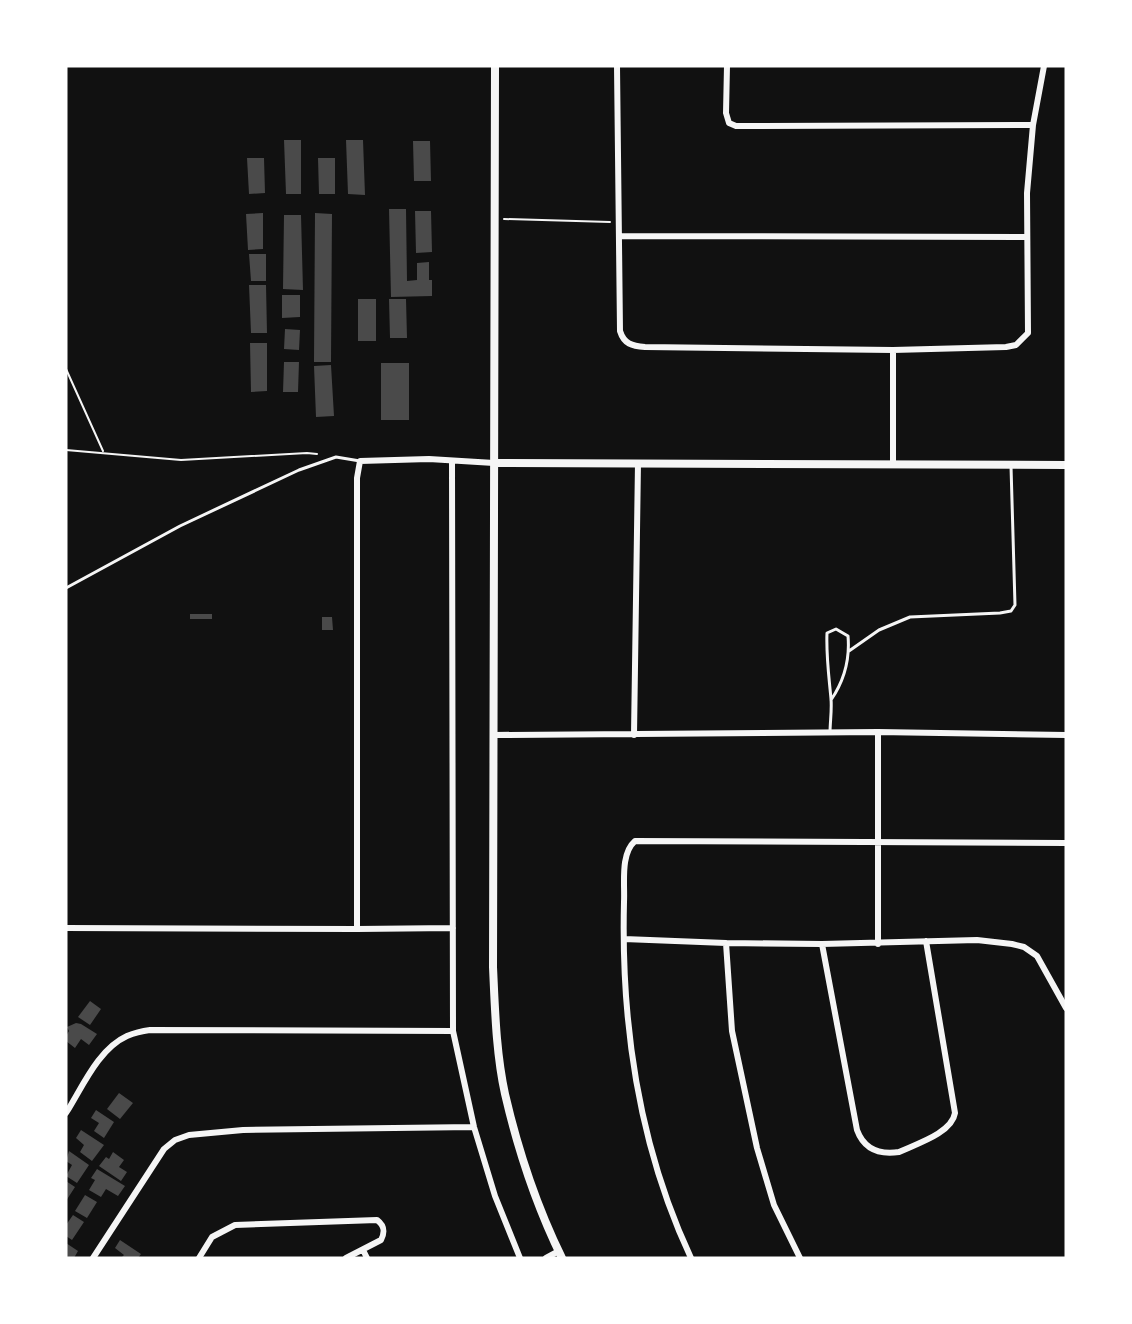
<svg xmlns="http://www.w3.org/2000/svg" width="1132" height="1324" viewBox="0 0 1132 1324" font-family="'Titillium Web',sans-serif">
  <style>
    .building { fill: #4a4a4a }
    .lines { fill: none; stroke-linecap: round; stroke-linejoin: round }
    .path { stroke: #f5f5f5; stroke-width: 2 }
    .service { stroke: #f5f5f5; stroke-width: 3 }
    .minor { stroke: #f5f5f5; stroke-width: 6 }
    .tertiary { stroke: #f5f5f5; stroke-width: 8 }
  </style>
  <rect width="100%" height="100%" fill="#111"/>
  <path class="building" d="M284 140H301V194H286Z
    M346 140H363L365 195 348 194Z
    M413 141H430L431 181H414Z
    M247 158H264L265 193 249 194Z
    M318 158H335V194H319Z
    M389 209H406L407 281 417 280V263L429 262V280H432V296L391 297Z
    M415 211H431L432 252 416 253Z
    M263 213V249L248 250 246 214Z
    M315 213 332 214 331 362H314Z
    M284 215H301L303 290 283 289Z
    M249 254H266V281H251Z
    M249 285H266L267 333H251Z
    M282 295H300V317L282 318Z
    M358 299H376V341H358Z
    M389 299H406L407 338H390Z
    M285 329 300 330 299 350 284 349Z
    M250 343H267V391L251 392Z
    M284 362H299L298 392H283Z
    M381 363H409V420H381Z
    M331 365 334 416 316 417 314 366Z
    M190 614H212V619H190Z
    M322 617H332L333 630H322Z
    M90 1001 101 1009 90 1025 78 1017Z
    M76 1023 81 1024 97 1034 89 1045 81 1039 75 1048 66 1041V1036L69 1031 67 1027Z
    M119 1093 133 1103 120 1119 107 1109Z
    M96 1110 114 1122 104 1138 94 1131 99 1123 91 1118Z
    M81 1130 104 1145 92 1161 80 1152 84 1145 76 1138Z
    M69 1151 89 1165 77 1183 66 1176 72 1165 66 1161Z
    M113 1152 124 1160 119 1167 127 1172 121 1181 99 1166 106 1157 109 1159Z
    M97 1169 125 1186 118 1196 106 1189 101 1197 89 1190 95 1180 91 1178Z
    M66 1181 75 1187 66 1201Z
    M85 1195 97 1202 87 1218 75 1211Z
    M73 1215 84 1222 72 1240 66 1236V1225Z
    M120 1240 141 1254 138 1258H121L124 1255 115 1248Z
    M66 1243 78 1251 74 1258H66Z"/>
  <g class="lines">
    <path class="path" d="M504 219 610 222
      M66 369 103 451
      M66 450 181 460 307 453 317 454"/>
    <path class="service" d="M66 588 180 526 299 470 336 457 360 461
      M849 651 879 630 910 617 1000 613 1011 611 1015 605 1011 466
      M830 733C830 722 832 710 831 699 829 677 826 656 827 633L836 629 848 636C850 659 844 681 831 700"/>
    <path class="minor" d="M617 66 620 331C624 344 632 346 645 347L893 350 1006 347 1016 345 1028 333 1027 193 1033 125 1044 66
      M727 66 726 113 729 123 736 126 1033 125
      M620 236 1026 237
      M893 350V464
      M452 461 453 1031 474 1127 495 1196 520 1258
      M878 732V944
      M494 735 878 732 1066 735
      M634 735 638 463
      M66 928 357 929
      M453 928 357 929V478L360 461 429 459 494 463
      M624 939 726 943 822 944 977 940 1012 944 1024 947 1037 956 1066 1008
      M726 943 732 1031 757 1148 774 1205 800 1258
      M822 944 857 1130C864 1149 879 1155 899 1152 916 1144 952 1133 955 1113L926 941
      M66 1113C82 1088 98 1049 127 1036 134 1033 142 1031 150 1030L453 1031
      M363 1250 367 1258
      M93 1258 164 1149 175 1140 189 1135 243 1130 474 1127
      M199 1258 212 1237 235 1225 377 1220C385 1226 385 1232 381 1240L346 1258
      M546 1258 559 1251
      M691 1258C639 1147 621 1023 624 902 625 884 620 854 635 841L1066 843"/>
    <path class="tertiary" d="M495 66 493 967C495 1009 496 1053 505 1094 518 1150 537 1207 562 1258
      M494 463 1066 465"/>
  </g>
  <rect width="1132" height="1324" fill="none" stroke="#ffffff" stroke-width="135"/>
</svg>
